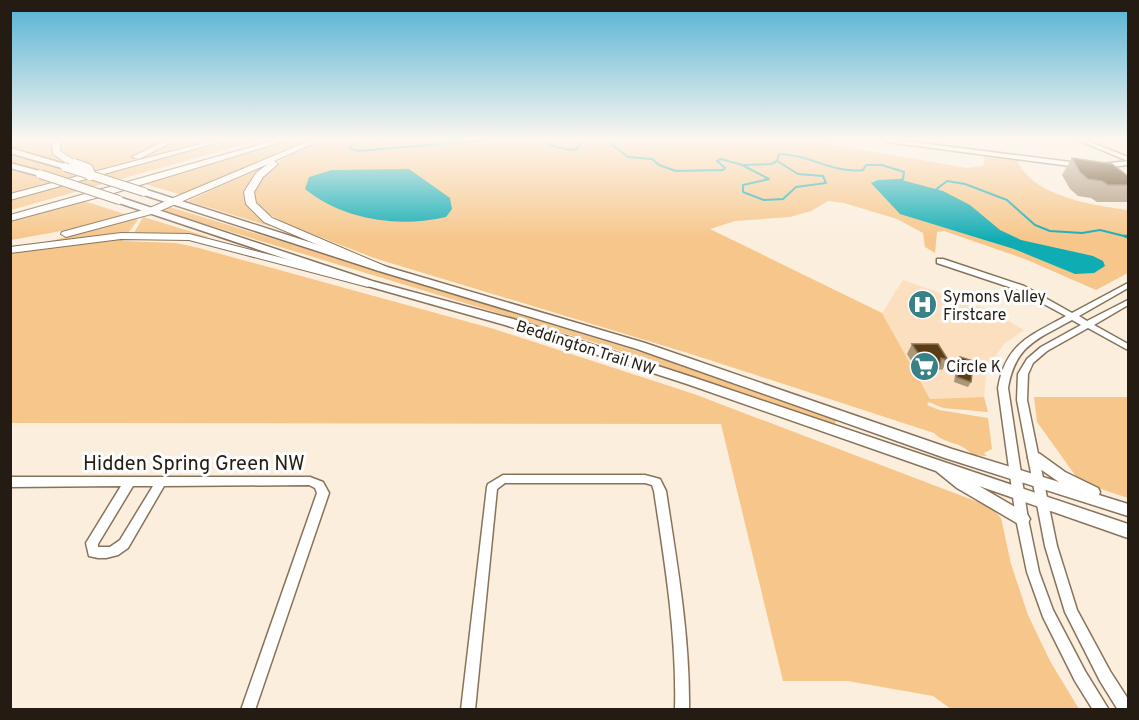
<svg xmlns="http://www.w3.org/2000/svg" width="1139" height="720" viewBox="0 0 1139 720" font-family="Overpass,sans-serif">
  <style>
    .built { fill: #fbdfbe }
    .green { fill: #f6c68a }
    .water { fill: #10acb4 }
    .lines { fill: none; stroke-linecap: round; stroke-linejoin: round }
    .stream-far1 { stroke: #10acb4; stroke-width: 2 }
    .stream { stroke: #10acb4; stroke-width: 3 }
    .minor-casing { stroke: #87735b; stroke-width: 3 }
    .major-casing { stroke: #87735b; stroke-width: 3 }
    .highway-casing { stroke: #87735b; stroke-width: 2 }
    .minor { fill: #fff; fill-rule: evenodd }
    .major { fill: #fff; fill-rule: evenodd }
    .highway { fill: #fff; fill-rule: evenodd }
    .major-bridge-casing { stroke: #87735b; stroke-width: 10; stroke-linecap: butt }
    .highway-bridge-casing { stroke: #87735b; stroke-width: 12; stroke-linecap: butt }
    .major-bridge { stroke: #fff; stroke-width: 8 }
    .highway-bridge { stroke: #fff; stroke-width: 10 }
    .wall { fill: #aa9679 }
    .building { fill: #5a3d15; stroke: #8a7251; stroke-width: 1.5 }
    .labels { text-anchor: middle; stroke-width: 6; stroke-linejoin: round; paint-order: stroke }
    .poi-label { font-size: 16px; fill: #241c12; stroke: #fdfdfd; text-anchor: start }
    .street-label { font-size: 16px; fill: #241c12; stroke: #fdfdfd }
    .near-street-label { font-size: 20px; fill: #241c12; stroke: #fdfdfd }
  </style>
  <rect width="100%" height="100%" fill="#fbeedd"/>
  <path class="built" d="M903 280 990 310 1024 330 1004 344 991 362 986 376 984 397 930 399 882 313Z"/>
  <path class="green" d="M10 140H260L11 210Z
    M292 140H312L182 195 145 184Z
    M323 140H806L967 168 983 166 985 156 1017 160C1033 197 1093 205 1128 210V273L1096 290 1025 259 944 231 937 232 935 253 925 247 923 233 897 219 844 203 828 201 811 211 790 217 735 221 710 229 882 313 930 399 984 397 988 412 943 408 929 402 927 405 939 410 988 418 992 449 984 453 987 456 972 455C962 441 945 445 934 433L691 354 374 258 282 222 261 209 254 196C255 166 301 150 323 140Z
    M262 167H265C238 190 239 209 271 225L269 226 188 201Z
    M84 201 128 215 78 228 11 240V221Z
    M170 207 679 364 836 420 835 424 766 403 606 346 162 211Z
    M143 217 209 237 134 233Z
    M135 219 138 220 128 233 43 243Z
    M123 239V241L176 243 199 248 494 329 694 394 991 507 1001 518 1011 564 1028 615 1050 661 1079 709H951L933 696 848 681H783L721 424 11 423 10 253Z
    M1034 397H1128V498L1080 482 1037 422Z"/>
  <path class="water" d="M409 169 450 198 452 209 446 217C399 228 343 220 305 189L309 177 332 170Z
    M898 179 943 191 970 205 1000 230 1021 240 1093 256 1103 261 1105 266 1094 273 1075 274 1014 249 900 214 871 183 878 180Z"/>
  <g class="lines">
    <path class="stream-far1" d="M355 140 349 148 358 151 486 140
      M373 140H381
      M542 140C552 147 563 150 576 150L583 140
      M606 140 628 157 652 159 659 165 676 171 723 170 725 168 717 161 721 159 742 165 769 179 743 185V192L764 200 783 199 796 187 826 183 823 176 798 174 777 161 779 154C809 154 833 174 863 170L866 165H882L904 172 903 179 900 180
      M744 165 771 164 777 161
      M934 191 947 181 965 184 1007 200 1035 225 1050 231 1082 233 1100 230 1128 237"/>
    <path class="stream" d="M1125 236 1128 237"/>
    <defs>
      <path id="minor" d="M884 140H897L1078 163 1081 165 1078 167 887 142Z
        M1078 140H1085L1128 157V161Z
        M1128 161V165L1101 168 1098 166 1101 164Z
        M937 259H943L1024 286 1072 313 1128 283V288L1079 316 1087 321 1128 300V305L1094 325 1128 344V350L1088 328 1047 351 1033 363 1028 374 1027 400 1057 546 1077 610 1110 671 1128 699V710H1118L1100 681 1065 612 1045 546 1017 400 1018 374 1027 359 1041 347 1081 325 1072 320C1038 339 1015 345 1008 388L1028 519 1039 572 1053 610 1085 671 1109 710H1093L1075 681 1043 617 1027 572 1016 519 998 388C1006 343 1030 336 1066 316L1018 290 937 263Z
        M503 475H645L660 479 666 491C677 564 690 636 689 710H675C677 636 665 564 654 491L652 485 645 483H505L497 489 475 710H461L487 487 488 484Z
        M10 477H310L323 482 329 493 255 710H241L317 493 315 488 309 485 164 486 128 548 118 555 106 558H98L89 556 86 543 121 486 10 487ZM133 486H153L120 540 110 547H98V544Z"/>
      <path id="major" d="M10 148 68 165 69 167 65 169 10 153Z
        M10 163 43 172 44 174 40 176 10 168Z
        M144 189 387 267 645 343 952 449 1059 482 1030 462 1028 458 1030 454 1035 452 1040 454 1065 472 1098 488 1100 492 1099 495 1128 504V516L945 458 637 349 379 271 141 194 140 192Z
        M119 197 372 281 513 319 695 378 1128 524V538L979 486 1027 514 1030 519 1027 524 1022 526 957 488 936 471 687 384 505 325 364 285 116 202V198Z"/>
      <path id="highway" d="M10 140H16L10 143Z
        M56 140H64L60 145V151L77 162V166H71L53 154 52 145Z
        M166 140H176L139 159 132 157Z
        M215 140H227L10 200V194Z
        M276 140H288L114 193 10 221V215Z
        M311 140H321L274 161 278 164 263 177 254 192 256 203 272 218 387 267V271H379L264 222 246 204 244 192 256 173 268 164 155 213 66 237 61 234 62 232 147 209Z
        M121 233 189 234 372 281 374 283 368 287 189 240 121 239 10 253V247Z"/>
    </defs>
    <use href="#minor" class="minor-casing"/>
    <use href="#major" class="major-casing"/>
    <use href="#highway" class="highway-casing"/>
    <use href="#minor" class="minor"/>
    <use href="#major" class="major"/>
    <use href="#highway" class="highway"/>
    <defs>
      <path id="major-bridge" d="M65 167 144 192
        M40 174 119 200"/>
      <path id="highway-bridge" d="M74 164 88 169 90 175"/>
    </defs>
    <use href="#major-bridge" class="major-bridge-casing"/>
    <use href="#highway-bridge" class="highway-bridge-casing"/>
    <use href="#major-bridge" class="major-bridge"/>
    <use href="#highway-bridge" class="highway-bridge"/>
  </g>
  <path class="wall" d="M1072 158 1128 176V202H1097L1091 198 1078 196 1070 189 1062 175Z
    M912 344 948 360 942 370 939 369 933 379H922L907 354Z
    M960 357 971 382 968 387 954 382 957 362Z"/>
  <path class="building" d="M1072 158 1112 164 1128 176V185H1108L1102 181 1088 179 1080 172Z
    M912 344H938L948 360 941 358 939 369H928Z
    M960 357 973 361 971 382 957 377Z"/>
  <linearGradient id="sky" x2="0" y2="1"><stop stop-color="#51b1d3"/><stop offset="0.58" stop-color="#fdf7f0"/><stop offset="1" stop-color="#fdf7f0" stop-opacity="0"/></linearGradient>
  <rect width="1139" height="240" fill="url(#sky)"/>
  <defs>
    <symbol id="hospital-disc" viewBox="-11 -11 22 22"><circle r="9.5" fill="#388185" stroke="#fdfdfd"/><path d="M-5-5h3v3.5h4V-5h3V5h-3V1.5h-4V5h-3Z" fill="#fff"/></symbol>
    <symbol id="supermarket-disc" viewBox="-11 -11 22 22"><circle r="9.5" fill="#388185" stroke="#fdfdfd"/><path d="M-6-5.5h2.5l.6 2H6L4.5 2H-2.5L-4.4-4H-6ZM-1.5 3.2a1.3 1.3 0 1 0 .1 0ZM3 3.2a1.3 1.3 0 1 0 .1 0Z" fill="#fff"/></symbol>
  </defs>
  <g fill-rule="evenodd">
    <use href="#hospital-disc" x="906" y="288" width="33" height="33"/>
    <use href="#supermarket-disc" x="908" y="350" width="33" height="33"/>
  </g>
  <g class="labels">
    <g class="poi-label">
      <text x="943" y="302">Symons Valley<tspan x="943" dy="18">Firstcare</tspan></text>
      <text x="946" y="372">Circle K</text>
    </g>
    <g class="street-label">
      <text transform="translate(586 347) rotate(18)" y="6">Beddington Trail NW</text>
    </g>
    <g class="near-street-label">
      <text x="194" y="470">Hidden Spring Green NW</text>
    </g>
  </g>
  <rect width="1139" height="720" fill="none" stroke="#241c12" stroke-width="24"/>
</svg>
